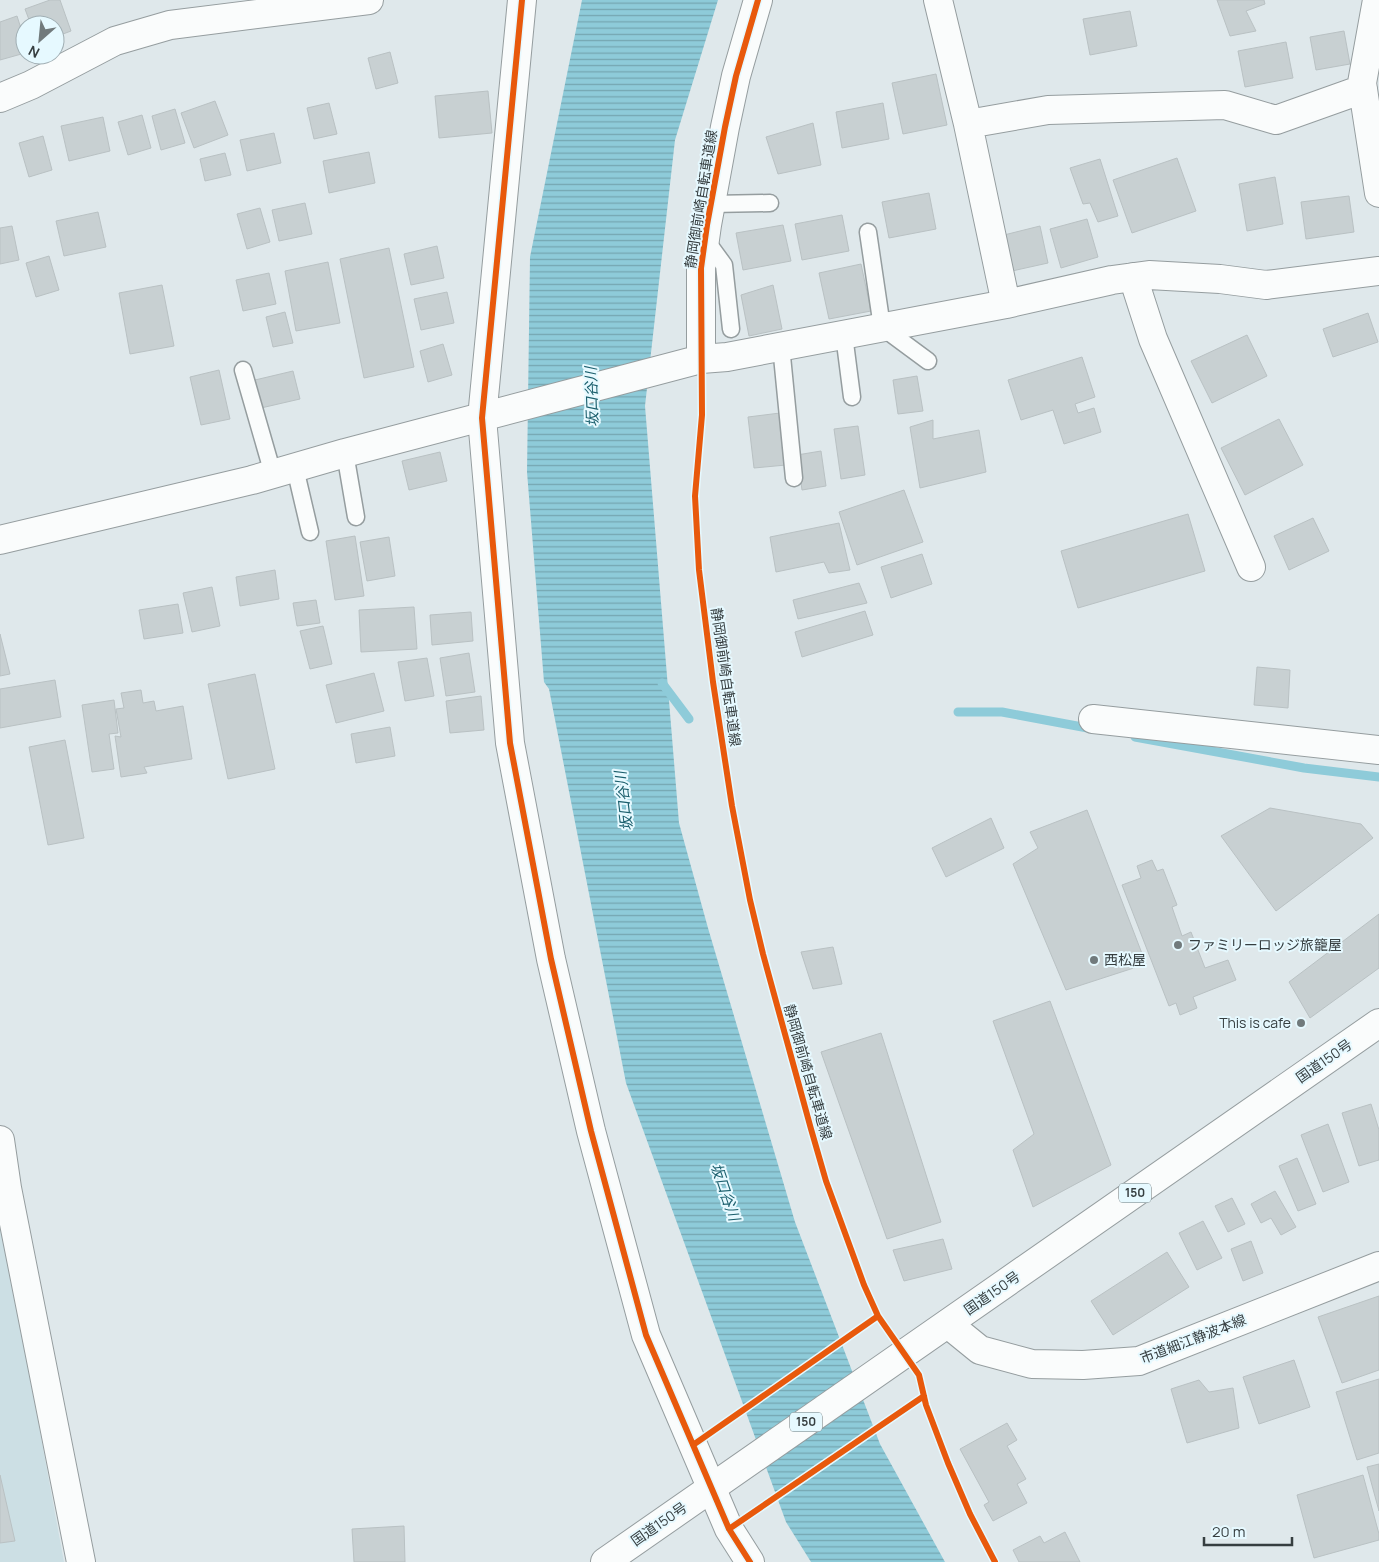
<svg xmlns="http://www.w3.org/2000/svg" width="1379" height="1562" viewBox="0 0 1379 1562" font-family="Manrope,'Noto Sans JP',sans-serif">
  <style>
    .built { fill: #ccdfe4 }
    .water { fill: url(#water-rules) }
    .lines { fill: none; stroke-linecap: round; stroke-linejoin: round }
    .stream { stroke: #8ecbd9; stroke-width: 9 }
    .building { fill: #c8d0d2; stroke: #b9c1c3 }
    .lane-casing { stroke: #959d9f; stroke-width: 19 }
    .street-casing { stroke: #959d9f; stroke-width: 30 }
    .secondary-casing { stroke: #959d9f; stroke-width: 30 }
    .highway-casing { stroke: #959d9f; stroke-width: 30 }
    .lane { stroke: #fafcfc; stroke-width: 16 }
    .street { stroke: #fafcfc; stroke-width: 28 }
    .secondary { stroke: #fafcfc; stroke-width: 28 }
    .highway { stroke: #fafcfc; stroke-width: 28 }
    .cycleway-casing { stroke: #e6f9ff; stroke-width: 9 }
    .cycleway { stroke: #e8590c; stroke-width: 6 }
    .poi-dot { fill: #717a7c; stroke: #e6f9ff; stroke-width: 2 }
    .labels { text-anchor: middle; stroke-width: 4; stroke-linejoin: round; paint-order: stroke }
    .shield { fill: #e6f9ff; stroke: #6b7679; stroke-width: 1 }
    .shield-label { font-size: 12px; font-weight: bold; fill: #363e40 }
    .street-label { font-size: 14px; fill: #363e40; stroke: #e6f9ff }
    .poi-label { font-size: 14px; fill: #363e40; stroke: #e6f9ff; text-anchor: start }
    .water-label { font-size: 15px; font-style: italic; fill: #1b5f6d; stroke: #e6f9ff }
  </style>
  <defs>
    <pattern id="water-rules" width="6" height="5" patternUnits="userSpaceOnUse" patternTransform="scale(1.25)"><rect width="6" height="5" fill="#8ecbd9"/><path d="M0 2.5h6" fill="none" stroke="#75a6b1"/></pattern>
  </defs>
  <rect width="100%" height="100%" fill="#dfe8eb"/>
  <path class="built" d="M0 1215 64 1562H0Z"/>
  <path class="water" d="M582 0H718L675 140 645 406 679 823 708 928 795 1222 880 1444 945 1562H811L786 1522 626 1083 549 689 544 682 527 472 530 257Z"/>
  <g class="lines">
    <path class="stream" d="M662 683 689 719
      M958 712H1002L1093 729
      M1135 737 1304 768 1379 777"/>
  </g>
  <path class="building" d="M50 0H60L71 31 55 37V25H31L25 9Z
    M1217 0H1264L1265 4 1246 11 1256 31 1230 36Z
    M1130 11 1137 46 1090 55 1083 19Z
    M17 16 25 41V53L0 60V22Z
    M1344 31 1350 64 1316 70 1310 37Z
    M1286 42 1293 78 1245 87 1238 51Z
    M390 52 398 83 376 89 368 58Z
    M936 74 947 125 903 134 892 83Z
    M488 91 492 133 439 138 435 96Z
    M215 101 228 135 194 148 181 113Z
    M329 103 337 134 314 139 307 108Z
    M883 103 889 139 842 148 836 112Z
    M175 109 185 143 161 150 152 116Z
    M142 115 151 148 128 155 118 122Z
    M103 117 110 151 69 161 61 126Z
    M813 123 821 165 778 174 766 137Z
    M274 133 281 163 247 171 240 140Z
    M43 136 52 170 29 177 19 143Z
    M369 152 375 183 329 193 323 161Z
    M225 153 231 175 205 181 200 159Z
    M1177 158 1196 211 1132 233 1113 180Z
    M1100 159 1118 216 1098 222 1090 203 1083 204 1070 168Z
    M1275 177 1283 224 1247 231 1239 184Z
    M929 193 936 229 889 238 882 202Z
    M1349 196 1354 232 1306 239 1301 202Z
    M305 203 312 234 279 241 272 210Z
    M260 208 270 242 247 249 237 214Z
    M98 212 106 247 64 256 56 221Z
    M842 215 849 251 802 260 795 224Z
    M1087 219 1098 257 1061 268 1050 229Z
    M783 225 791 261 743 270 736 233Z
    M12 226 19 260 0 264V228Z
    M1040 226 1048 263 1012 271 1004 235Z
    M437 246 444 278 411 285 404 254Z
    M389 248 414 367 364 378 340 259Z
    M49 256 59 290 36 297 26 263Z
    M328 262 340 323 296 331 285 271Z
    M861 264 871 311 829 319 819 273Z
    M269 273 276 304 243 311 236 280Z
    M162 285 174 346 130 354 119 293Z
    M773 285 782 329 749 336 741 295Z
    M447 292 454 323 421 330 414 299Z
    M285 312 293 343 273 347 266 317Z
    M1368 313 1378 342 1333 357 1323 329Z
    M1247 335 1267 376 1212 403 1191 361Z
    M443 344 452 375 428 382 420 351Z
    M1082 357 1095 397 1075 404 1078 413 1094 408 1101 432 1064 444 1053 410 1021 420 1008 380Z
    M219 370 230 419 201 425 190 377Z
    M293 371 300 399 261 408 255 380Z
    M917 376 923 411 898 414 893 380Z
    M780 413 786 465 754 468 748 417Z
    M1279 419 1303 465 1245 495 1221 448Z
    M933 420V439L979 430 986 472 920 488 910 427Z
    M858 426 865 475 841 479 834 429Z
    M821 451 826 486 802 490 797 455Z
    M440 452 447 481 409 490 402 461Z
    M904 490 923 542 857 565 839 512Z
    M1188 514 1205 571 1078 608 1061 551Z
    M1313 518 1329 551 1289 570 1274 536Z
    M839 523 850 570 829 573 824 562 776 572 770 537Z
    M355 536 364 596 335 600 326 541Z
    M389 537 395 576 367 581 360 542Z
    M922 554 932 584 891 598 881 567Z
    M275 570 279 599 240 606 236 577Z
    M859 583 867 603 798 619 793 600Z
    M212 587 220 626 192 632 183 593Z
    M316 600 320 623 297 626 293 603Z
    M178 604 183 633 144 639 139 610Z
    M414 607 417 649 361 652 359 610Z
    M865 611 873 635 802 657 795 632Z
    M471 612 473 641 432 645 430 615Z
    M323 626 332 664 310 669 300 631Z
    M0 634 10 674 0 676Z
    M469 653 475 692 446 696 440 658Z
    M427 658 434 696 405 701 398 662Z
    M1257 667 1290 670 1288 708 1254 705Z
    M374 673 384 711 336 723 326 685Z
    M255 674 275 769 228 779 208 684Z
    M55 680 61 717 0 728V689Z
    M141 690 143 703 154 701 156 711 183 706 192 759 144 767 147 773 121 777 115 736 121 737 116 709 124 708 121 693Z
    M481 696 484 730 450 733 446 701Z
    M114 700 118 733 109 734 114 769 92 772 82 705Z
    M390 727 395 756 356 763 351 734Z
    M65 740 84 838 48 845 29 747Z
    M1270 808 1361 824 1373 838 1276 911 1221 836Z
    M1087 810 1146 964 1066 990 1013 864 1038 848 1030 832Z
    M991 818 1004 848 946 877 932 848Z
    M1152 860 1157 871 1163 869 1177 905 1172 907 1182 936 1191 932 1205 968 1228 960 1236 980 1193 997 1197 1008 1180 1015 1176 1003 1169 1006 1122 885 1141 878 1137 866Z
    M1379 914V968L1310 1018 1289 982Z
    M833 947 842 984 813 989 801 952Z
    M1050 1001 1111 1165 1033 1207 1013 1150 1034 1134 993 1021Z
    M881 1033 941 1222 887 1239 821 1052Z
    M1371 1104 1379 1130V1160L1359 1166 1342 1113Z
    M1328 1124 1349 1182 1323 1192 1301 1135Z
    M1297 1158 1316 1204 1298 1211 1279 1166Z
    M1275 1191 1296 1227 1281 1235 1271 1218 1261 1223 1251 1204Z
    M1232 1198 1245 1224 1228 1232 1215 1206Z
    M1203 1221 1222 1258 1197 1270 1179 1233Z
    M943 1239 952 1269 904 1281 893 1250Z
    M1251 1241 1263 1273 1243 1281 1231 1249Z
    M1167 1252 1189 1287 1113 1335 1091 1301Z
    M1379 1296V1370L1342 1383 1318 1317Z
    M1294 1360 1310 1407 1259 1424 1243 1377Z
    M1379 1379V1453L1357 1460 1336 1392Z
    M1199 1380 1209 1392 1233 1388 1239 1428 1187 1443 1171 1389Z
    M1007 1423 1017 1440 1007 1446 1026 1479 1017 1484 1027 1503 993 1521 984 1505 989 1502 960 1449Z
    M1379 1464V1511L1367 1467Z
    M0 1475 15 1541 0 1543Z
    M1363 1475 1379 1534V1540L1314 1558 1297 1495Z
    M404 1526 405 1562H354L352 1529Z
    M1065 1532 1080 1562H1019L1013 1550 1040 1536 1044 1543Z"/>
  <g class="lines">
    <defs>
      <path id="lane" d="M711 204 770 203
        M868 232 882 327 928 361
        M705 239 724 265 731 329
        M844 335 852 397
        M781 346 794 478
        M243 370 273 474
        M345 453 356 517
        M295 468 310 532"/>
      <path id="street" d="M522 0 482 418 510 743 551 959 591 1131 646 1335 729 1529 750 1562
        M938 0 968 124 1006 304
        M1377 0 1362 83 1379 193
        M0 98 31 85 115 41 170 25 369 0
        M968 124 1048 110 1225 105 1276 120 1363 89
        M1133 277 1153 339 1251 567
        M701 359V268L707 225 725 127 736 76 758 0
        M0 540 252 480 345 453 701 359 727 357 1006 304 1112 280 1149 275 1220 279 1266 285 1379 271
        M1093 719 1379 750
        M0 1140 7 1188 81 1562"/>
      <path id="secondary" d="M948 1324 980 1350 1032 1364 1083 1365 1139 1361 1379 1266"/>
      <path id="highway" d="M605 1562C864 1384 1121 1203 1379 1023"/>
    </defs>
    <use href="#lane" class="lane-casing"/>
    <use href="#street" class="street-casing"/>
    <use href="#secondary" class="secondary-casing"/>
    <use href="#highway" class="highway-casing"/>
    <use href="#lane" class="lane"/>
    <use href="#street" class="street"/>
    <use href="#secondary" class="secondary"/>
    <use href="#highway" class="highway"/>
    <defs>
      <path id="cycleway" d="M522 0 482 418 510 743 551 959 591 1131 646 1335 729 1529 750 1562
        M758 0 736 76 725 127 707 225 701 268 702 415 695 496 699 570 713 682 732 806 750 900 763 954 811 1129 826 1181 864 1285 878 1316 919 1375 926 1405 948 1463 970 1514 995 1562
        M693 1445 878 1316
        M729 1529 924 1396"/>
    </defs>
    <use href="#cycleway" class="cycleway-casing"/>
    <use href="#cycleway" class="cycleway"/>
  </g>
  <g class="poi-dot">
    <circle cx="1178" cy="945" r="5"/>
    <circle cx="1094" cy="960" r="5"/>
    <circle cx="1301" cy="1023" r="5"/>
  </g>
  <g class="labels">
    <g class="shield">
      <rect x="1119" y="1183.5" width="32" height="19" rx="4"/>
      <rect x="790" y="1412.5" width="32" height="19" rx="4"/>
    </g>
    <g class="shield-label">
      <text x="1135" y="1197">150</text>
      <text x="806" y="1426">150</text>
    </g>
    <g class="street-label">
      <text transform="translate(701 199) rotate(-81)" y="5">静岡御前崎自転車道線</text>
      <text transform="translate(726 677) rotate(82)" y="5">静岡御前崎自転車道線</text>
      <text transform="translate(1324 1061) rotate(-35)" y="5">国道150号</text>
      <text transform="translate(808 1072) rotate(74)" y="5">静岡御前崎自転車道線</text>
      <text transform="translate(992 1293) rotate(-35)" y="5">国道150号</text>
      <text transform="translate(1193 1339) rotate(-21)" y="5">市道細江静波本線</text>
      <text transform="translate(659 1524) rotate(-35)" y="5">国道150号</text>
    </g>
    <g class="poi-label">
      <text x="1188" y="950">ファミリーロッジ旅籠屋</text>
      <text x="1104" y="965">西松屋</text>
      <text x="1291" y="1028" text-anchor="end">This is cafe</text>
    </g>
    <g class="water-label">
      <text transform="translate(592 397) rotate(-92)" y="5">坂口谷川</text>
      <text transform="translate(624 801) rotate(-97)" y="5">坂口谷川</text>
      <text transform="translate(725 1192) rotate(71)" y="5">坂口谷川</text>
    </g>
  </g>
  <g transform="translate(40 40) rotate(207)"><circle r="24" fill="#e6f9ff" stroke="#a0aeb3"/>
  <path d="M0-4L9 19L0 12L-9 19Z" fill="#717a7c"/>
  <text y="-8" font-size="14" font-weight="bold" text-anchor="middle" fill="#363e40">N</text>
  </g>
  <path d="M1204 1537v8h88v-8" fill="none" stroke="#363e40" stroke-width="2.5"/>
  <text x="1212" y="1537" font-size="15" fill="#363e40" stroke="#e6f9ff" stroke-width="4" paint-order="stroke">20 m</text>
</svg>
